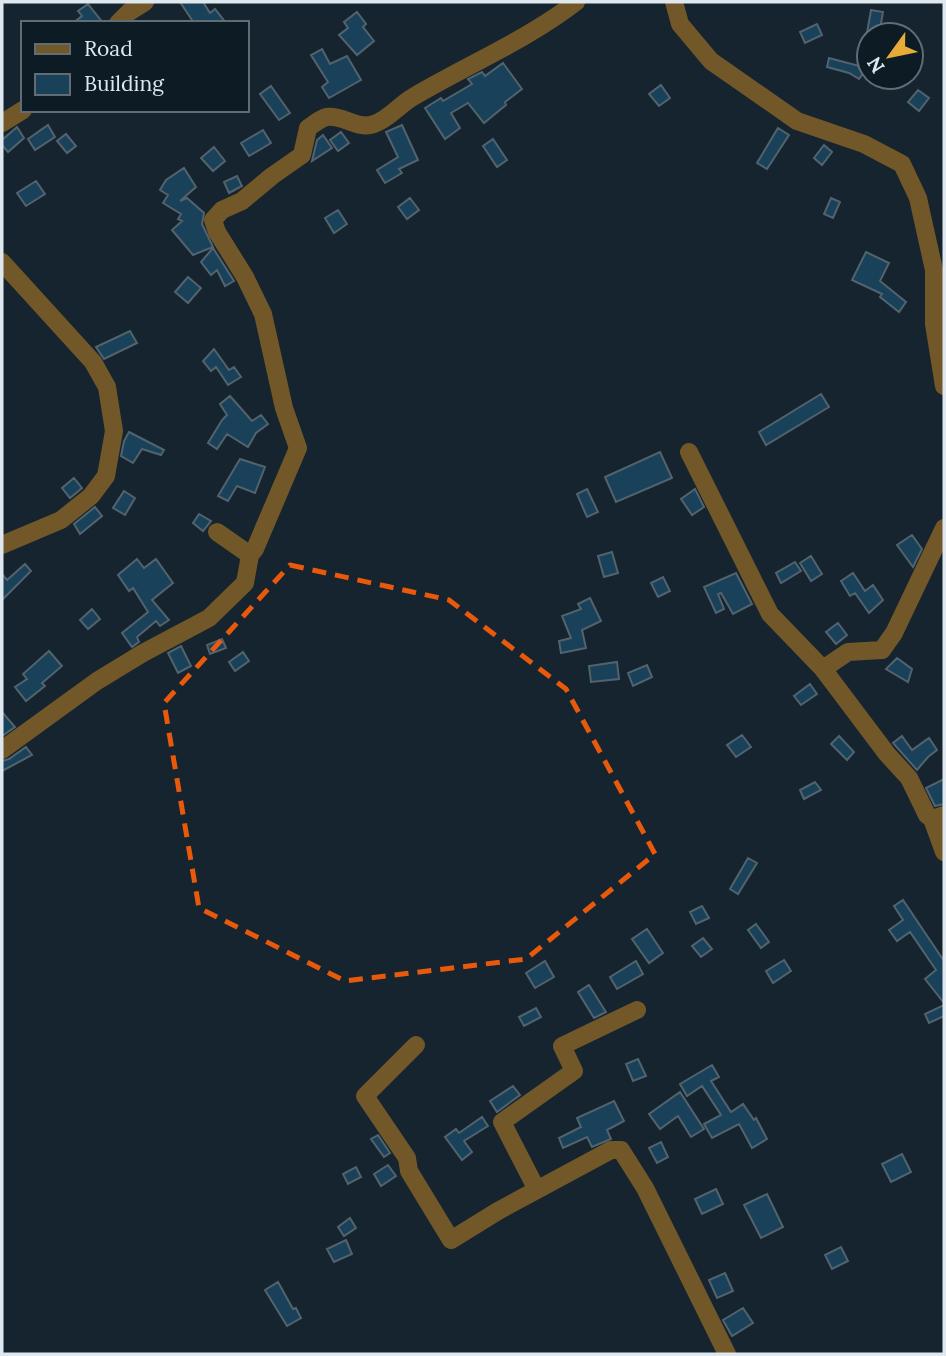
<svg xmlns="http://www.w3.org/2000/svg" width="946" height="1356" viewBox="0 0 946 1356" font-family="Lora,serif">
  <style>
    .building { fill: #194159; stroke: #52636e; stroke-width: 2 }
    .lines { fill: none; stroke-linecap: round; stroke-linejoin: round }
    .minor { stroke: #725829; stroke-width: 18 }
    .marked { fill: none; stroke: #e8590c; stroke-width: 5; stroke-dasharray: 14 9; stroke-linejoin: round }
  </style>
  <rect width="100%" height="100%" fill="#15242e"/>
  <path class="building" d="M180 2H203L210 13 215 9 226 23H194Z
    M88 4 103 23H73L82 16 78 11Z
    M871 10 883 12 879 35 867 33Z
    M357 12 366 24 363 27 374 41 357 55 339 35 348 28 344 22Z
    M817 24 822 35 805 43 800 32Z
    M322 49 330 64 347 56 361 80 329 98 322 87 328 82 311 55Z
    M829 58 867 68 859 79 849 73 827 67Z
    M503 63 522 89 505 102 506 105 484 123 468 103 451 113 460 128 445 139 425 108 441 98 443 101 472 84 468 79 482 72 485 76Z
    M661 85 670 98 659 106 649 94Z
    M271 86 290 113 279 120 260 94Z
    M918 90 929 98 919 111 908 102Z
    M48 125 55 137 35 150 28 139Z
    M402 125 418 160 399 169 402 173 385 183 377 170 398 157 386 132Z
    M17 127 24 138 8 152 2 145V140Z
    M778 128 789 135 767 169 757 163Z
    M263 130 271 143 249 156 241 143Z
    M341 132 349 143 338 151 330 140Z
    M66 134 76 146 67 153 57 141Z
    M323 135 332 148 312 161 317 140Z
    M493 139 507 160 497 167 483 146Z
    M824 145 832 152 822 165 814 158Z
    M214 147 225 161 213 171 201 158Z
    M184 168 196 187 180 201 187 198 204 213 202 224 213 247 193 255 172 230 182 221 178 219 181 214 163 203 168 195 160 190 166 180Z
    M237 176 242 186 229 193 224 182Z
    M36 181 45 194 26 206 17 193Z
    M410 198 419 210 407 219 398 207Z
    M831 198 840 202 833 218 824 214Z
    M338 210 347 224 334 233 325 218Z
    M213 248 234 281 225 286 217 270 211 275 201 262Z
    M866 252 889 263 880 281 906 302 899 312 880 297 882 294 852 280Z
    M188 277 201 288 188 303 175 292Z
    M130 331 137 343 104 359 96 347Z
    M214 349 229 370 234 367 241 377 228 385 216 367 211 371 203 361Z
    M821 394 829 407 766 445 759 432Z
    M230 396 252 421 261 415 268 424 256 433 248 447 227 434 217 449 208 443 222 420 227 415 220 404Z
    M129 432 164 450 161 455 142 449 133 463 121 456 124 441Z
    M660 452 672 478 616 502 605 477Z
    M240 459 265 467 255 493 237 486 228 501 218 496Z
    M74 478 82 488 70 498 62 488Z
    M587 489 598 512 587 517 577 494Z
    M695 489 704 507 692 515 681 499Z
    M124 491 135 498 125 515 113 508Z
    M95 507 102 516 80 534 74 524Z
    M199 514 211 521 203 531 193 523Z
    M912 535 922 549 913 567 897 545Z
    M612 552 618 573 604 577 598 556Z
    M811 556 822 574 811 581 800 563Z
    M137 559 144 568 156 559 173 583 152 600 169 620 160 626 156 621 137 637 139 642 132 647 122 633 148 612 133 588 129 591 118 575Z
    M795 562 801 571 781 583 776 573Z
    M25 564 31 571 2 600V574L7 580Z
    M736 573 752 604 733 614 721 593 718 594 724 609 716 613 704 587Z
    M853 573 865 591 873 585 883 600 869 613 855 593 850 596 841 581Z
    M663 577 670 591 658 597 651 583Z
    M590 598 601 621 582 630 586 648 561 653 559 641 571 638 562 616 581 609 578 604Z
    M92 609 100 619 88 629 80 620Z
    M838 623 847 635 836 644 826 632Z
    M222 639 226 648 210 654 207 645Z
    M181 646 191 666 178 673 168 653Z
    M49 651 62 666 42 683 45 686 26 701 15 687 27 679 23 674Z
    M243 652 249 661 235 671 229 662Z
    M897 658 912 669 908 682 886 669Z
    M617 662 619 679 591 682 589 666Z
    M647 665 652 677 633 686 628 673Z
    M810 684 817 694 801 705 794 696Z
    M2 712 15 727 2 736Z
    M742 735 751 747 736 757 727 745Z
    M839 736 854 752 847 760 831 744Z
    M902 736 912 750 929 738 937 750 928 757 917 770 893 743Z
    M26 747 32 755 2 771V761L9 759Z
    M944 779V804L935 806 926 788Z
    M815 782 821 790 804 799 800 790Z
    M748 858 757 863 738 894 730 889Z
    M903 900 944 961V1003L925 979 936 970 910 932 897 941 889 930 903 920 894 906Z
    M702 906 709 918 696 924 690 912Z
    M756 924 769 942 761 948 748 930Z
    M647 929 663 953 649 963 632 939Z
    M703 938 712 949 701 957 692 946Z
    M784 960 791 971 773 983 766 971Z
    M545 961 554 977 535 988 526 973Z
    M636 961 643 974 617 989 610 977Z
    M589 985 606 1012 594 1018 578 992Z
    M944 1005V1016L929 1023 925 1014Z
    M536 1008 541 1017 524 1026 519 1017Z
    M638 1059 646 1076 633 1081 626 1064Z
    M712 1065 719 1077 711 1081 731 1112 743 1104 754 1120 756 1118 767 1139 752 1148 739 1124 712 1138 704 1124 721 1115 702 1086 687 1096 680 1084Z
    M513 1086 520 1095 497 1112 490 1101Z
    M680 1092 704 1129 691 1137 678 1116 660 1129 649 1114Z
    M614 1101 624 1121 607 1130 611 1139 592 1147 587 1137 563 1148 559 1138 581 1127 577 1118Z
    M482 1117 488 1126 464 1141 472 1152 462 1160 445 1137 456 1129 459 1133Z
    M378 1135 390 1153 384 1157 371 1139Z
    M661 1142 668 1157 657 1163 649 1148Z
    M902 1154 911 1172 891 1182 882 1164Z
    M388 1165 396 1176 381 1186 374 1174Z
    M356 1167 361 1177 348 1184 343 1174Z
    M716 1189 723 1204 702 1214 695 1199Z
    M767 1194 783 1227 761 1238 744 1205Z
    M350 1218 356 1228 344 1236 338 1227Z
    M346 1240 352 1254 334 1262 327 1249Z
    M841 1247 848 1261 832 1269 825 1255Z
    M725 1273 733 1291 717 1298 709 1280Z
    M278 1282 293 1309 296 1308 301 1318 287 1326 265 1290Z
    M743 1308 753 1323 732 1336 723 1320Z"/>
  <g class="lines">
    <path class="minor" d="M674 2 680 24 711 61 797 121 864 144 902 164 918 198 934 270V324L944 386
      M118 23 129 12 145 2
      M2 123 23 110
      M2 262 93 362 107 387 114 431 106 476 91 496 61 520 2 545
      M689 452 770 614 823 669 887 754 909 778 927 815 932 819
      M217 532 250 555 255 549 298 448 284 408 263 314 245 277 217 232 213 220 222 210 242 201 272 176 302 155 308 128C314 124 321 118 327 117 344 115 357 130 374 124 389 119 399 105 413 97 467 65 527 40 576 2
      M823 669 848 652 882 650 894 633 944 528
      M2 750 97 681 143 653 209 618 245 583 250 555
      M944 815 932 819 944 852
      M416 1045 365 1096 407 1158 409 1171 451 1240 498 1211 611 1150H621L645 1188 727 1354
      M537 1190 502 1122 574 1071 562 1046 637 1010"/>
  </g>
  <path class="marked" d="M290 565 449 600 566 689 655 854 526 959 345 981 199 908 164 703Z"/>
  <rect width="946" height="1356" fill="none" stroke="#dee8ee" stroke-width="7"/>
  <rect x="21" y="21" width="228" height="91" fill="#0c1b24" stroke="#606d75" stroke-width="2"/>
  <rect x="35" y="44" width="35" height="10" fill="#725829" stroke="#606d75" stroke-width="2"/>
  <text x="84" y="56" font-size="21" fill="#dee8ee">Road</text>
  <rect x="35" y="74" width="35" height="21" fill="#194159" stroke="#606d75" stroke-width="2"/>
  <text x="84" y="91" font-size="21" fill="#dee8ee">Building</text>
  <g transform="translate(890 56) rotate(237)"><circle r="33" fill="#0c1b24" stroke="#606d75" stroke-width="2"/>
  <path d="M0-5L12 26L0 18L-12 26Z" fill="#e7ac37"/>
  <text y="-10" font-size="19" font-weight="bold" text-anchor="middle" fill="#dee8ee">N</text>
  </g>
</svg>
